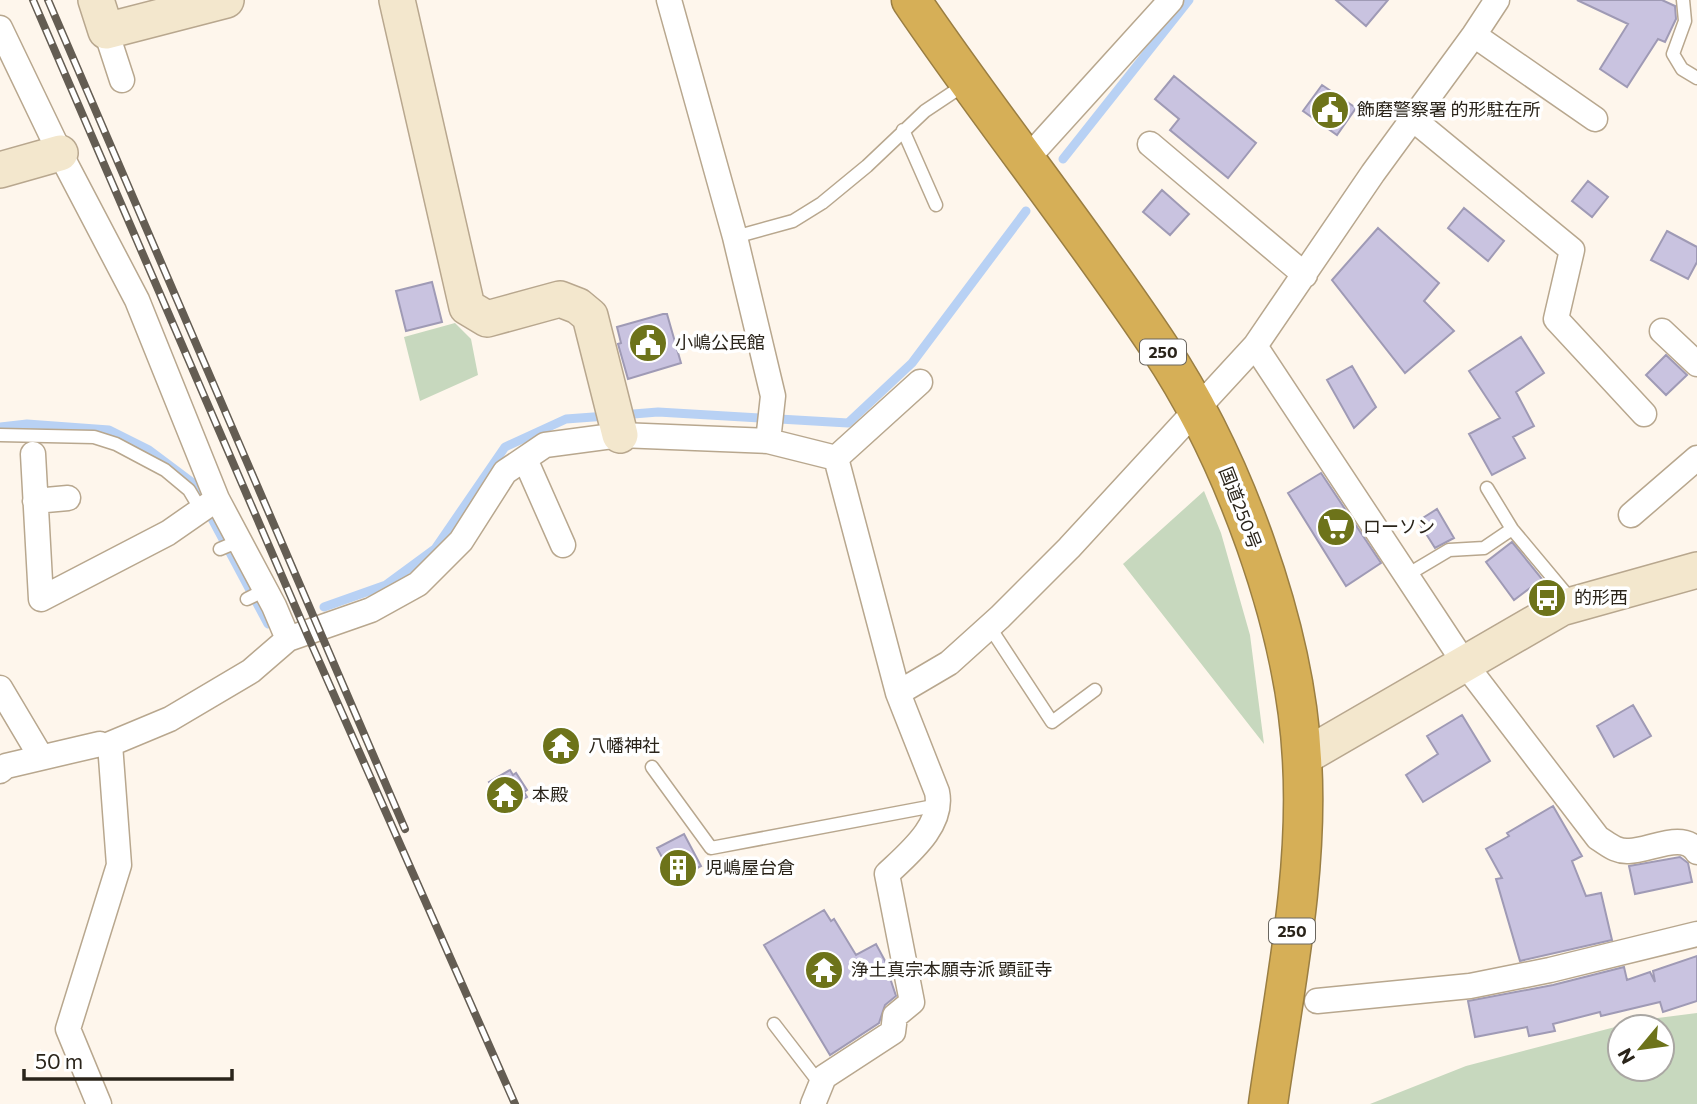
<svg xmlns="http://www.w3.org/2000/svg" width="1697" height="1104" viewBox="0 0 1697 1104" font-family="Commissioner,'Noto Sans JP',sans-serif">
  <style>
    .green { fill: #c7d8be; fill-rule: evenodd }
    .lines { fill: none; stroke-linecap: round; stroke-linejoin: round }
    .stream { stroke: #b8d1f4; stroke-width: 9 }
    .building { fill: #c9c3e0; stroke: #9f9ab5; stroke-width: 2 }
    .lane-casing { stroke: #b8a78e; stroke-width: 15 }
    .street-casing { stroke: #b8a78e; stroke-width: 27 }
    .secondary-casing { stroke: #b8a78e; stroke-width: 38 }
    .highway-casing { stroke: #9a7e42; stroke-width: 41 }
    .lane { stroke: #fff; stroke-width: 12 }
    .street { stroke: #fff; stroke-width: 24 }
    .secondary { stroke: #f3e7cd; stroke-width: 35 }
    .highway { stroke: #d6af57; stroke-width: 38 }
    .rail-casing { stroke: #645d53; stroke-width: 8 }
    .rail { stroke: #fff; stroke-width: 5; stroke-dasharray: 16; stroke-linecap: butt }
    .labels { text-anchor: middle; stroke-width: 7; stroke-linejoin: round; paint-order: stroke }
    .shield { fill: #fff; stroke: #6a665f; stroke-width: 2 }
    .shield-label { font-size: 16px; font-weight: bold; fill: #2a241a }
    .poi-label { font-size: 18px; fill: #2a241a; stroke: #fff; text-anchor: start }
    .street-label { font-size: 18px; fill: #2a241a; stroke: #fff }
  </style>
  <rect width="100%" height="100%" fill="#fef6ec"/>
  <path class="green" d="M455 323 471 339 478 375 420 401 404 337Z
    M1204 491 1221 533 1250 635 1264 744 1123 564Z
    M1697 1013V1104H1370L1466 1066 1642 1020ZM1620 1027H1662V1069H1620Z"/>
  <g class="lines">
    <path class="stream" d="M1063 159 1189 0
      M621 415 658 412 848 423 912 363 1026 211
      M0 427 27 424 109 430 149 450 193 483 268 624 270 623
      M324 607 386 585 435 549 505 447 566 419 607 416"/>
  </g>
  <path class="building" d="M1336 0H1388L1366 26Z
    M1577 0H1662L1675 6 1676 19 1665 42 1658 39 1627 87 1600 69 1628 24Z
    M1174 76 1256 143 1228 178 1170 130 1179 119 1155 99Z
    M1322 85 1356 108 1337 135 1303 111Z
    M1588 181 1608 197 1592 217 1572 201Z
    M1162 190 1189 214 1170 235 1143 212Z
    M1464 208 1504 241 1488 261 1448 228Z
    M1378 228 1439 283 1424 301 1454 331 1405 373 1332 280Z
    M1667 231 1697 247V262L1688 279 1651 260Z
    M432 282 442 322 406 331 396 291Z
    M663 314H667L681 363 628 379 618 344 621 343 617 327Z
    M1521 337 1544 373 1516 392 1534 426 1513 437 1525 458 1492 475 1469 434 1500 418 1469 371Z
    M1666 355 1687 375 1666 395 1646 375Z
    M1352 366 1376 407 1354 428 1327 380Z
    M1321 473 1381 563 1346 586 1288 493Z
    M1437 509 1454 538 1435 548 1418 521Z
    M1512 542 1542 579 1514 600 1486 562Z
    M1633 705 1651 736 1614 757 1597 726Z
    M1462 715 1490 761 1423 802 1406 775 1438 754 1427 736Z
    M510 770 513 775 516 773 527 790 524 792 527 797 507 809 489 782Z
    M1553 806 1582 856 1572 861 1586 896 1601 893 1612 940 1520 961 1496 879 1502 878 1486 849 1509 836 1507 833Z
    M684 834 701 866 674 880 657 848Z
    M1680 857 1688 863 1692 882 1635 894 1629 866Z
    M824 910 831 921 834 919 856 955 876 944 891 972 889 975 896 996 885 1005 879 1023 830 1055 764 945Z
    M1697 956V1001L1663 1012 1660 1002 1601 1016 1600 1012 1553 1024 1555 1031 1529 1036 1527 1027 1475 1037 1468 1001 1553 985 1624 967 1627 980 1650 972 1655 982 1653 971Z"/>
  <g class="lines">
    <defs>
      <path id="lane" d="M1683 0 1685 21 1673 54 1682 69 1697 78
        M903 130 936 205
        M735 237 793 221 822 203 867 166 925 111 964 85
        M0 435 94 437 116 444 165 470 189 490 201 510
        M1487 488 1512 529 1573 602
        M220 549 239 541
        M1407 575 1449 550 1484 548 1512 529
        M247 599 265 590
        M989 626 1052 722 1095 690
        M652 767 711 848 939 805
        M774 1024 821 1085"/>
      <path id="street" d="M669 0 735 237 773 396 768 441
        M0 28 60 153 137 300 217 499 274 606 288 639
        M106 31 122 80
        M1474 35 1595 119
        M1413 119 1572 250 1556 319 1644 414
        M1150 144 1305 275
        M1025 161 1171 0
        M1662 331 1697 364
        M1255 346 1465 664 1598 838C1608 844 1616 852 1629 851 1649 851 1684 830 1697 852
        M33 454 41 599 168 533 217 499
        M525 459 563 545
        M35 501 68 498
        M1631 515 1697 458
        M0 688 41 757
        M898 693 949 663 1000 617 1069 548 1255 346 1373 173 1474 35 1497 0
        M0 771 6 766 100 744
        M1317 1001 1470 986 1550 970 1697 934
        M99 1104 68 1029 119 865 110 744 170 719 251 671 288 639 371 610 418 584 461 541 505 472 545 445 620 435 768 441 836 458 920 382
        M813 1104 824 1077 893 1032 895 1016 912 1002 887 874C909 853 944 825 937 792L898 693 836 458"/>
      <path id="secondary" d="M96 0 106 31 226 0
        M397 0 467 307 487 319 560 299 578 306 590 316 620 435
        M0 170 60 153
        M1302 758 1561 608 1697 570"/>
      <path id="highway" d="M911 0C991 118 1081 229 1160 348 1233 458 1295 625 1302 759 1309 874 1284 990 1268 1104"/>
    </defs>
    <use href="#lane" class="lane-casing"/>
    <use href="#street" class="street-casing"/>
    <use href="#secondary" class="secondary-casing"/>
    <use href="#highway" class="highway-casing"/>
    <use href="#lane" class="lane"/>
    <use href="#street" class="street"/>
    <use href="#secondary" class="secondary"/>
    <use href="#highway" class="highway"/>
    <defs>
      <path id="rail" d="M33 0 307 634 515 1104
        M48 0 405 829"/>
    </defs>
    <use href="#rail" class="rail-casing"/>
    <use href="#rail" class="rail"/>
  </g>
  <defs>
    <symbol id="civic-disc" viewBox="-11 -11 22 22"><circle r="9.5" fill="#6d731a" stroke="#fff"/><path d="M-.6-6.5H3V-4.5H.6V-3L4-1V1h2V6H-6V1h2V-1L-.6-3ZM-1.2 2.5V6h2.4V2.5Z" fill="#fff"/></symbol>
    <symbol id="supermarket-disc" viewBox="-11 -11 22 22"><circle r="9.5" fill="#6d731a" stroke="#fff"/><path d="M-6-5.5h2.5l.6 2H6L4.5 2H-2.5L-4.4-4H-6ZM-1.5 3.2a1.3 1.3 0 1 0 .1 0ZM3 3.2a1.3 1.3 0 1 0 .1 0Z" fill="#fff"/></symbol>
    <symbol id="bus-disc" viewBox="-11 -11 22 22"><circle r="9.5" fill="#6d731a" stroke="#fff"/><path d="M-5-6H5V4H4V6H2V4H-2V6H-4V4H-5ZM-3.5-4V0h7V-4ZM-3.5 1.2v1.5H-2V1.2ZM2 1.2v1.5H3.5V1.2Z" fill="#fff"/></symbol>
    <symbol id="temple-disc" viewBox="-11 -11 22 22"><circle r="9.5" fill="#6d731a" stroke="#fff"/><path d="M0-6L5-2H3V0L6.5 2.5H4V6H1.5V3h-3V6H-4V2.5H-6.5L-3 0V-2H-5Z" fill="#fff"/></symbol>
    <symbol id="building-disc" viewBox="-11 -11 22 22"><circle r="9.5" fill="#6d731a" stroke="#fff"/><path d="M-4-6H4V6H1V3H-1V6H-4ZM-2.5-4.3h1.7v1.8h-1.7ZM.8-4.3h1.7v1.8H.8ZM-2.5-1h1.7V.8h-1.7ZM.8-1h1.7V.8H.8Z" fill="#fff"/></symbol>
  </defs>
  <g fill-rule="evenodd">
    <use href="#civic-disc" x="1308" y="88" width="44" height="44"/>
    <use href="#civic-disc" x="626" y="321" width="44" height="44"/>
    <use href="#supermarket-disc" x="1314" y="505" width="44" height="44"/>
    <use href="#bus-disc" x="1525" y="576" width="44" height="44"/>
    <use href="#temple-disc" x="539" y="724" width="44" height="44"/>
    <use href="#temple-disc" x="483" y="773" width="44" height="44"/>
    <use href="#building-disc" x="656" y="846" width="44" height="44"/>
    <use href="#temple-disc" x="802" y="948" width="44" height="44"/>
  </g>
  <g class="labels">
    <g class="shield">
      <rect x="1140" y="339.5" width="46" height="25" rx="5"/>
      <rect x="1269" y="918.5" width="46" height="25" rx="5"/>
    </g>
    <g class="shield-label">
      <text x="1163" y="358">250</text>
      <text x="1292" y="937">250</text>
    </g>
    <g class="poi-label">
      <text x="1357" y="116">飾磨警察署 的形駐在所</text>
      <text x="675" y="349">小嶋公民館</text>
      <text x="1363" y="533">ローソン</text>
      <text x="1574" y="604">的形西</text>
      <text x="588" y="752">八幡神社</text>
      <text x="532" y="801">本殿</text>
      <text x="705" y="874">児嶋屋台倉</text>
      <text x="851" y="976">浄土真宗本願寺派 顕証寺</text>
    </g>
    <g class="street-label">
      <text transform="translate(1240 508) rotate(69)" y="6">国道250号</text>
    </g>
  </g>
  <g transform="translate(1641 1048) rotate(241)"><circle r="33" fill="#ffffff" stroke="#aaa7a3" stroke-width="2"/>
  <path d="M0-5L12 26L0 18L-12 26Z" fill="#6d731a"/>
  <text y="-10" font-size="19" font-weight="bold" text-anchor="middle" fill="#2a241a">N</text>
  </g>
  <path d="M24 1069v10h208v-10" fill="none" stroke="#2a241a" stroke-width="3.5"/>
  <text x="35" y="1069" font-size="21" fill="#2a241a" stroke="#ffffff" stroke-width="5" paint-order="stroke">50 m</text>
</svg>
